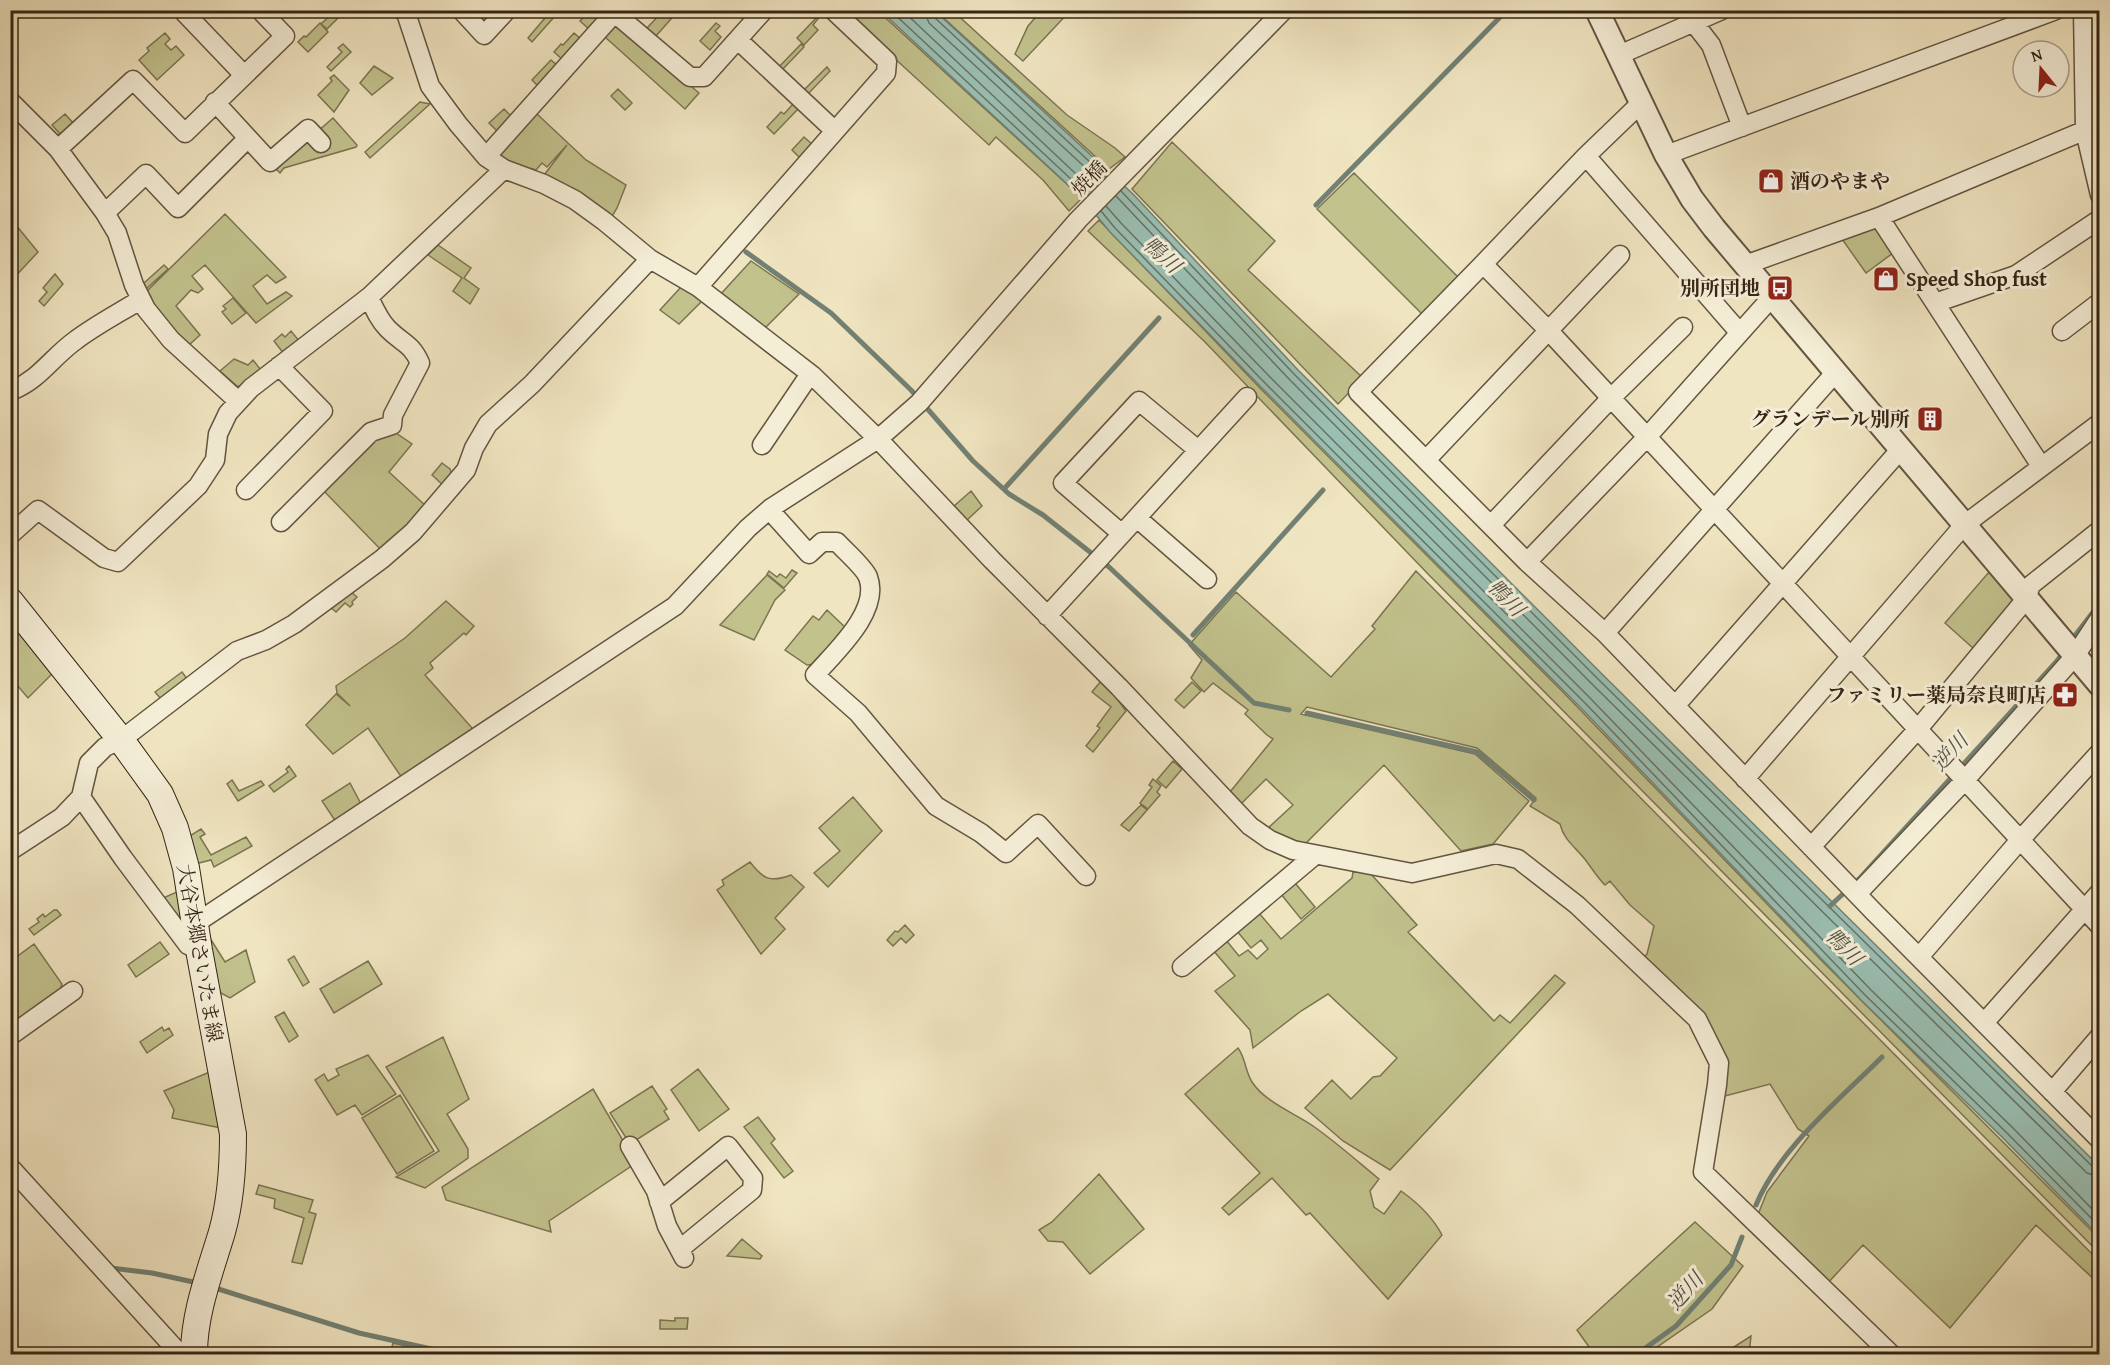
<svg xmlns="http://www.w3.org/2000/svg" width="2110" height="1365" viewBox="0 0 2110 1365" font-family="'Gentium Book Plus','Noto Serif JP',serif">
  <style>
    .green { fill: #c2c28d; stroke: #7c7452; stroke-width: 1.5 }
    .water { fill: #9abfb3; stroke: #728174; stroke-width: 1.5 }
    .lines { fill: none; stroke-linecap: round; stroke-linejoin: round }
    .shore { stroke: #687264; stroke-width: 1.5 }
    .stream { stroke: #728174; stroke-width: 5 }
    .minor-casing { stroke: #645541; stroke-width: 21 }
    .tertiary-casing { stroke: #645541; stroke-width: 26 }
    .secondary-casing { stroke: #362516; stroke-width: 28 }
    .minor { stroke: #f5eed7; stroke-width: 18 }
    .tertiary { stroke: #f5eed7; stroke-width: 22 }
    .secondary { stroke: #f5eed7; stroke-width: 26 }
    .labels { text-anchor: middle; stroke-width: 6; stroke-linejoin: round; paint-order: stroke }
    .street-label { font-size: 20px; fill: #362516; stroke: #f5eed7 }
    .poi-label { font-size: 20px; font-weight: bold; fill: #362516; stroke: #f5eed7; text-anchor: end }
    .water-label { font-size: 21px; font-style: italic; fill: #545345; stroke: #f5eed7 }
  </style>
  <rect width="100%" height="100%" fill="#f0e5c1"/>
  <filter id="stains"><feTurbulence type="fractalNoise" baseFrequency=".00333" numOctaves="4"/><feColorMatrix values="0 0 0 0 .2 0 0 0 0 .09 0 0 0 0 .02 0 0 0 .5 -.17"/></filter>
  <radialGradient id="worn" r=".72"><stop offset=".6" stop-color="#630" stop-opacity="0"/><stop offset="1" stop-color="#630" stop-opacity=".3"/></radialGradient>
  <path class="green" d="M335 11H345L327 29 321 24Z
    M590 11H602V17L590 30 580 21Z
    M663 11 671 19 656 36 647 28Z
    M812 11H818L822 14 813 25 818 30 804 45 797 38 818 16Z
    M843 11H878L1082 198 1069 211 1043 180 996 137 989 145Z
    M936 11H953L1067 115 1115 148 1125 157 1109 169Z
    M1041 11H1070L1023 61 1015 54 1028 26Z
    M550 12 555 16 532 42 528 38Z
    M320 23 328 32 308 52 298 42 304 36 306 37Z
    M617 23 699 93 685 109 605 37Z
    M716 23 720 26 715 31 721 37 710 50 700 41Z
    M165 33 170 39 165 44 171 50 176 46 184 55 157 80 139 60 149 51 147 48Z
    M574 33 581 39 563 60 554 52 561 44 563 45Z
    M343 44 351 52 331 71 327 67 342 52 338 48Z
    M801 44 804 47 781 71 778 68Z
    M551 60 558 66 539 87 532 80Z
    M374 66 393 78 372 95 360 83Z
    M827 67 830 71 807 95 803 91Z
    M334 75 349 90 334 112 318 95 332 81 330 78Z
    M618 89 632 103 625 110 611 96Z
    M420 102 430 104 370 158 365 152Z
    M793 104 798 109 774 134 767 127 781 112 784 114Z
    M504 109 514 119 500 134 489 123Z
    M536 113 586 160 626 185 617 208 611 218 590 199 544 175 567 145 547 167 542 163 536 170 501 160 496 153Z
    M65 114 74 124 61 135 52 125Z
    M333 118 357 145 356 147 284 168 280 173 274 167 304 142H312L317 132Z
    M804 137 813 145 801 159 792 150Z
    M1172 142 1275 241 1248 270 1363 378 1338 404 1132 189Z
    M1354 173 1461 280 1425 317 1317 209Z
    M225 214 286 277 276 283 267 275 253 286 267 304 286 292 292 296 256 323 205 265 192 276 203 289 198 293 191 290 176 306 200 335 189 345C171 329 157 313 146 292Z
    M11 219 38 252 11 281H10Z
    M1099 220 1259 387 1563 692 1820 959 2099 1238V1253L1429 575 1204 341 1088 231Z
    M1876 227 1893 253 1866 273 1842 239Z
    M438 245 471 268 464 278 479 289 470 304 453 291 462 278 428 255Z
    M751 261 799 294 764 329 719 296Z
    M164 265 168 269 146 289 144 283Z
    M55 274 63 284 44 306 39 301 47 292 43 288Z
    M682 286 703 300 679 324 660 310Z
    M233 298 246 313 232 324 222 312 226 309 223 306Z
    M291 331 300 342 284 354 274 341 282 334 285 337Z
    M234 359 248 365 253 360 261 370 240 386H237L220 371Z
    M393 431 412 444 389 472 427 507 383 552 322 489 381 432Z
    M442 463 450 469 453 477 445 487 432 475Z
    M971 491 982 506 966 521 953 507Z
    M792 570 797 573 784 588 767 574 769 571 777 577 780 574 786 578Z
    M1416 571 2099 1261V1284L2036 1225 1950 1328 1863 1245 1826 1285 1757 1217 1767 1192 1809 1136 1798 1129 1770 1084 1725 1096 1727 1067 1641 960 1647 954 1654 926 1630 905 1610 881 1605 885C1598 878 1593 870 1587 862 1577 848 1564 841 1560 824L1530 806 1536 798 1477 748 1307 707 1301 714 1475 754 1529 801 1493 844 1461 851 1384 765 1303 846 1267 829 1293 805 1266 779 1241 804 1230 792 1273 739 1267 735 1245 714 1248 710 1213 683 1204 692 1191 678 1202 660 1189 645 1236 592 1331 677 1375 629 1372 626Z
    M1989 572 2016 601 1974 649 1945 623Z
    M767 575 785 590 775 600 754 640 720 625Z
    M350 591 357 597 352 602 353 604 350 607 345 603 336 612 329 606Z
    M446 601 474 626 466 635 464 633 430 663 433 668 425 675 473 729 402 778 368 728 333 754 306 725 336 694 350 706 337 693 336 686 405 638Z
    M827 610 847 629 815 664 807 665 785 650 813 616 819 620Z
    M10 615 56 670 28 698 17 685 11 690Z
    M182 672 188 680 161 699 155 692Z
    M1101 681 1110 689 1126 711 1093 752 1086 746 1100 728 1097 726 1111 707 1092 692Z
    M1192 682 1201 691 1184 708 1175 700Z
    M1173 761 1182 769 1166 788 1157 780Z
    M289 766 296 776 274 792 269 786 288 772 286 769Z
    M1153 779 1161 786 1157 792 1160 795 1148 809 1140 803 1152 787 1149 785Z
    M232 780 239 791 261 781 264 785 238 801 227 784Z
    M350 783 361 804 336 822 322 801Z
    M853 797 882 831 828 887 814 873 840 851 819 828Z
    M1141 805 1147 810 1129 831 1121 825Z
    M201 829 205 834 200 837 211 855 246 837 252 846 214 867 211 860 195 864 188 837Z
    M750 862C763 879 770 883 791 875L804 887 775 918 785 929 761 954 717 890 724 885 722 880Z
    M1353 872 1370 873 1417 925 1408 932 1494 1021 1500 1015 1510 1023 1555 975 1565 983 1390 1170 1343 1141 1305 1108 1332 1080 1351 1099 1373 1077 1380 1076 1397 1058 1328 994 1301 1011 1253 1048 1250 1030 1215 991 1235 976 1213 950 1226 940 1239 956 1248 950 1257 959 1268 949 1261 940 1251 948 1237 931 1259 913 1281 939 1352 878Z
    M1295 883 1315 907 1301 919 1281 894Z
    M179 891 184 928 163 898Z
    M54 910H57L61 915 34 935 29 929 39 922 37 919 43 914 45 917Z
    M905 925 914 935 906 943 901 938 893 946 887 940 895 931 898 932Z
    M208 935 225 962 246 950 255 982 230 998 217 991Z
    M160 942 169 954 136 977 128 965Z
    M34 944 62 984 59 993 11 1027V961Z
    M294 956 309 982 303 986 288 960Z
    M368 961 382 984 334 1013 320 989Z
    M284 1012 298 1036 289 1042 275 1017Z
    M162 1027 164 1031 169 1028 173 1035 147 1053 140 1042Z
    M443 1037 469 1099 447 1114 468 1149V1158L425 1188 396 1177 439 1151 386 1067Z
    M1238 1048C1246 1059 1245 1071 1252 1082 1265 1102 1294 1113 1313 1126 1336 1142 1357 1161 1379 1179L1370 1191 1374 1207 1384 1214 1401 1191C1418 1203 1432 1216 1442 1235L1388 1299 1310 1213 1306 1215 1272 1178 1229 1215 1222 1208 1260 1173 1185 1094Z
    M368 1055 396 1094 362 1115 355 1105 337 1115 315 1080 324 1074 328 1081 339 1075 336 1069Z
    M698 1069 729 1109 699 1131 671 1090Z
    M212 1071 221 1128 172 1118 174 1110 164 1091Z
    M652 1086 667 1109 664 1111 669 1119 630 1144 610 1113Z
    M593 1089 636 1163 549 1221 551 1232 446 1200 442 1187Z
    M400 1095 434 1151 397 1174 362 1118Z
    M758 1117 775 1139 771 1143 793 1171 784 1178 744 1127Z
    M1099 1174 1144 1229 1090 1274 1063 1242 1048 1241 1039 1230 1052 1222Z
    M259 1185 313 1200 309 1212 316 1214 302 1264 292 1262 304 1218 274 1208 275 1199 256 1194Z
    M1695 1222 1743 1266 1712 1309 1647 1354H1594L1577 1330Z
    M742 1239 762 1256 760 1259 727 1256Z
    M675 1318H688L687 1329H660V1320L675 1321Z
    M1751 1336 1749 1354H1723Z
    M393 1343 429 1351V1354H390Z"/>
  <path class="water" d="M881 11H935L1133 194 1298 370 1605 677 2099 1166V1236L2002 1137 1861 1000 1581 708 1260 386 1110 232 1082 198Z"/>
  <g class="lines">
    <path class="shore" d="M890 10 1088 195
      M902 10 1093 190
      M924 10 929 23 1101 182
      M932 10 934 17 1106 177
      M1121 191 1294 374 1600 681 2093 1167 2100 1169
      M1116 196 1289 379 1595 687 2087 1173 2100 1177
      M1106 206 1121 223 1270 377 1591 699 1871 990 2012 1127 2100 1217
      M1101 211 1115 228 1264 382 1586 704 1865 995 2007 1133 2100 1227"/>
    <path class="stream" d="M1316 205 1507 10
      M746 252 831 313 911 390 973 461 1009 494 1043 515 1109 567 1254 703 1289 710
      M1004 489 1159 318
      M1193 635 1323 490
      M2070 642 2100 603
      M1307 713 1477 752 1534 800
      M1830 906 1861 877 2057 661 2065 650
      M1756 1205C1779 1149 1839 1100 1882 1057
      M111 1268 152 1273 198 1283
      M212 1287 359 1333 454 1354
      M1637 1354 1676 1326 1731 1265 1742 1237"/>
    <defs>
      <path id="minor" d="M182 10 244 75
        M402 10 406 13 430 86 458 124 486 157 504 169 544 184 575 200 604 221 650 259 698 287 812 375 878 439 992 560 1119 687 1250 826 1270 840 1293 850 1412 873 1496 854 1518 859 1577 905 1697 1019 1719 1063 1717 1085 1703 1172 1891 1354
        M461 10 484 35 507 10
        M611 10 690 77H704L764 10
        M1687 10 1694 23 1711 45 1742 127
        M2083 10 2085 131 2100 195
        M10 11 11 10
        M738 40 835 131
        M1619 55 1722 10
        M10 101 58 149 105 213 117 233 134 285 146 309 171 340 238 401
        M215 102 270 162 308 129 321 143
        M1640 104 1586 156 1483 264 1358 392 1527 562 1605 633 1874 912 2100 1140
        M58 149 133 80 185 133 285 36 260 10
        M1666 155 2056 10
        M1586 156 1739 332
        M486 157 617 10
        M105 213 146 174 178 208 248 138
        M1879 217 2041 466
        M1483 264 1548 330 2100 926
        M1745 265 1879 217 2100 124
        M698 287 886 73 887 61 833 10
        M1935 303 2016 275 2100 219
        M2062 331 2100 302
        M13 390C40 379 53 356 76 340 96 325 119 313 140 300
        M762 445 810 374
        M1426 460 1620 255
        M246 490 323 411 279 366
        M771 508 775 516 809 554 822 542H837C845 551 864 567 868 577 881 611 835 652 815 675L858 713 936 806 981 833 1006 853 1038 824 1086 876
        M1137 518 1207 579
        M281 522 371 432 392 425 393 415 420 363C411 343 403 344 388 329 379 320 374 308 369 297
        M1491 525 1611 398 1683 327
        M1122 534 1063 483 1139 401 1198 450
        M10 535 38 510 104 558 118 562 198 486 215 460 218 434 228 413 251 388 369 297 504 169
        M1527 562 1647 437 1771 298
        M1047 616 1247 397
        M1605 633 1835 373
        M1675 706 1900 450
        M1745 779 1964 525 2100 423
        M81 797 123 858 188 945 199 950
        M1811 847 1918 729 2026 599 2031 585 2100 530
        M10 851 62 817 81 797 89 763 105 747 121 740 237 651 266 640 294 624 382 559 413 532 466 470 474 448 488 424 532 384 650 259
        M1857 894 1965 780 2075 656 2100 618
        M196 923 675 606 748 528 771 508 878 439 919 403 1078 220 1284 10
        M1919 957 2020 840 2100 752
        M1182 967 1315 855
        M1984 1023 2100 892
        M10 1036 73 991
        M2052 1092 2100 1036
        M630 1146 656 1191 667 1226 684 1258
        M10 1167 180 1354
        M659 1202 728 1146 753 1178 752 1190 680 1249"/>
      <path id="tertiary" d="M1597 10 1666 155 1692 199 1714 228 2100 685"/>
      <path id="secondary" d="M10 601 121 740 160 794 175 828 186 868 199 950 233 1134C233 1168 231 1200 222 1232 210 1272 194 1313 194 1354"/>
    </defs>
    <use href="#minor" class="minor-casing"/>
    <use href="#tertiary" class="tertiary-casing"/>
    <use href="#secondary" class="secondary-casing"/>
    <use href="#minor" class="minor"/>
    <use href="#tertiary" class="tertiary"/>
    <use href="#secondary" class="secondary"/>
  </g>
  <defs>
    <symbol id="shop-square" viewBox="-11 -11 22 22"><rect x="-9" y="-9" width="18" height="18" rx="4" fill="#8f2418" stroke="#f5eed7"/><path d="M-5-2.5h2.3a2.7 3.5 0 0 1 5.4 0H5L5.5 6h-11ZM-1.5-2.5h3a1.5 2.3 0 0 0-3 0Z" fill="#fff"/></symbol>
    <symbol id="bus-square" viewBox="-11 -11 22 22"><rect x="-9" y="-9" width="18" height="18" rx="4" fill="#8f2418" stroke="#f5eed7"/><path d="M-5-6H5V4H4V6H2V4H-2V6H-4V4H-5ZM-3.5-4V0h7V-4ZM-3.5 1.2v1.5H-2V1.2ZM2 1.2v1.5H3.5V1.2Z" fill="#fff"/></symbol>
    <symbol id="building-square" viewBox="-11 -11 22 22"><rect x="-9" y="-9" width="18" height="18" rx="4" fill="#8f2418" stroke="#f5eed7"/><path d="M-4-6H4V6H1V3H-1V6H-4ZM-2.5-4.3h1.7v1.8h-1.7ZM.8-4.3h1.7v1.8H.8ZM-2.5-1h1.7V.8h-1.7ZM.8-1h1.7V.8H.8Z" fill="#fff"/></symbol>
    <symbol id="pharmacy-square" viewBox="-11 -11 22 22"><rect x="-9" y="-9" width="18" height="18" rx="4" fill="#8f2418" stroke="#f5eed7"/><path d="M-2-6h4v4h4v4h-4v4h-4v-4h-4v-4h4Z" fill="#fff"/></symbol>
  </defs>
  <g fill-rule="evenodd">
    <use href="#shop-square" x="1756" y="166" width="30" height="30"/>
    <use href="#shop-square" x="1871" y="264" width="30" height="30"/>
    <use href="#bus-square" x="1765" y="273" width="30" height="30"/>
    <use href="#building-square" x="1915" y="404" width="30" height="30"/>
    <use href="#pharmacy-square" x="2050" y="680" width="30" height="30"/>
  </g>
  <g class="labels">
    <g class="street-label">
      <text transform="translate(1089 178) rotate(-45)" y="7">焼橋</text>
      <text transform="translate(200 953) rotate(80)" y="7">大谷本郷さいたま線</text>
    </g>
    <g class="poi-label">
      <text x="1790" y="188" text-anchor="start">酒のやまや</text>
      <text x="1906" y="286" text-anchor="start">Speed Shop fust</text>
      <text x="1760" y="295">別所団地</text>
      <text x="1910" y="426">グランデール別所</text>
      <text x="2046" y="702">ファミリー薬局奈良町店</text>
    </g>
    <g class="water-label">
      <text transform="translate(1162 255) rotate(42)" y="7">鴨川</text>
      <text transform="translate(1506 598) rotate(46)" y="7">鴨川</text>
      <text transform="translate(1950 752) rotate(-47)" y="7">逆川</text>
      <text transform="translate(1844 947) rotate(46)" y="7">鴨川</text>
      <text transform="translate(1685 1291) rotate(-48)" y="7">逆川</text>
    </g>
  </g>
  <rect width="2110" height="1365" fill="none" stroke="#f0e5c1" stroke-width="36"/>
  <rect x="12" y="12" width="2086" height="1341" fill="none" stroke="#362516" stroke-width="3"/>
  <rect x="18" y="18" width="2074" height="1329" fill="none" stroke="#362516" stroke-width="1.5"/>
  <g transform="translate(2041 69) rotate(342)"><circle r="28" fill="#f5eed7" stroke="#a99e8a" stroke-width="1.5"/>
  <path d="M0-4.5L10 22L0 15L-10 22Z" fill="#8f2418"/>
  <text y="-9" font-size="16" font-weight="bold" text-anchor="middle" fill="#362516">N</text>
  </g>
  <rect width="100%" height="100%" filter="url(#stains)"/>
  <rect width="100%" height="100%" fill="url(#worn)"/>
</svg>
